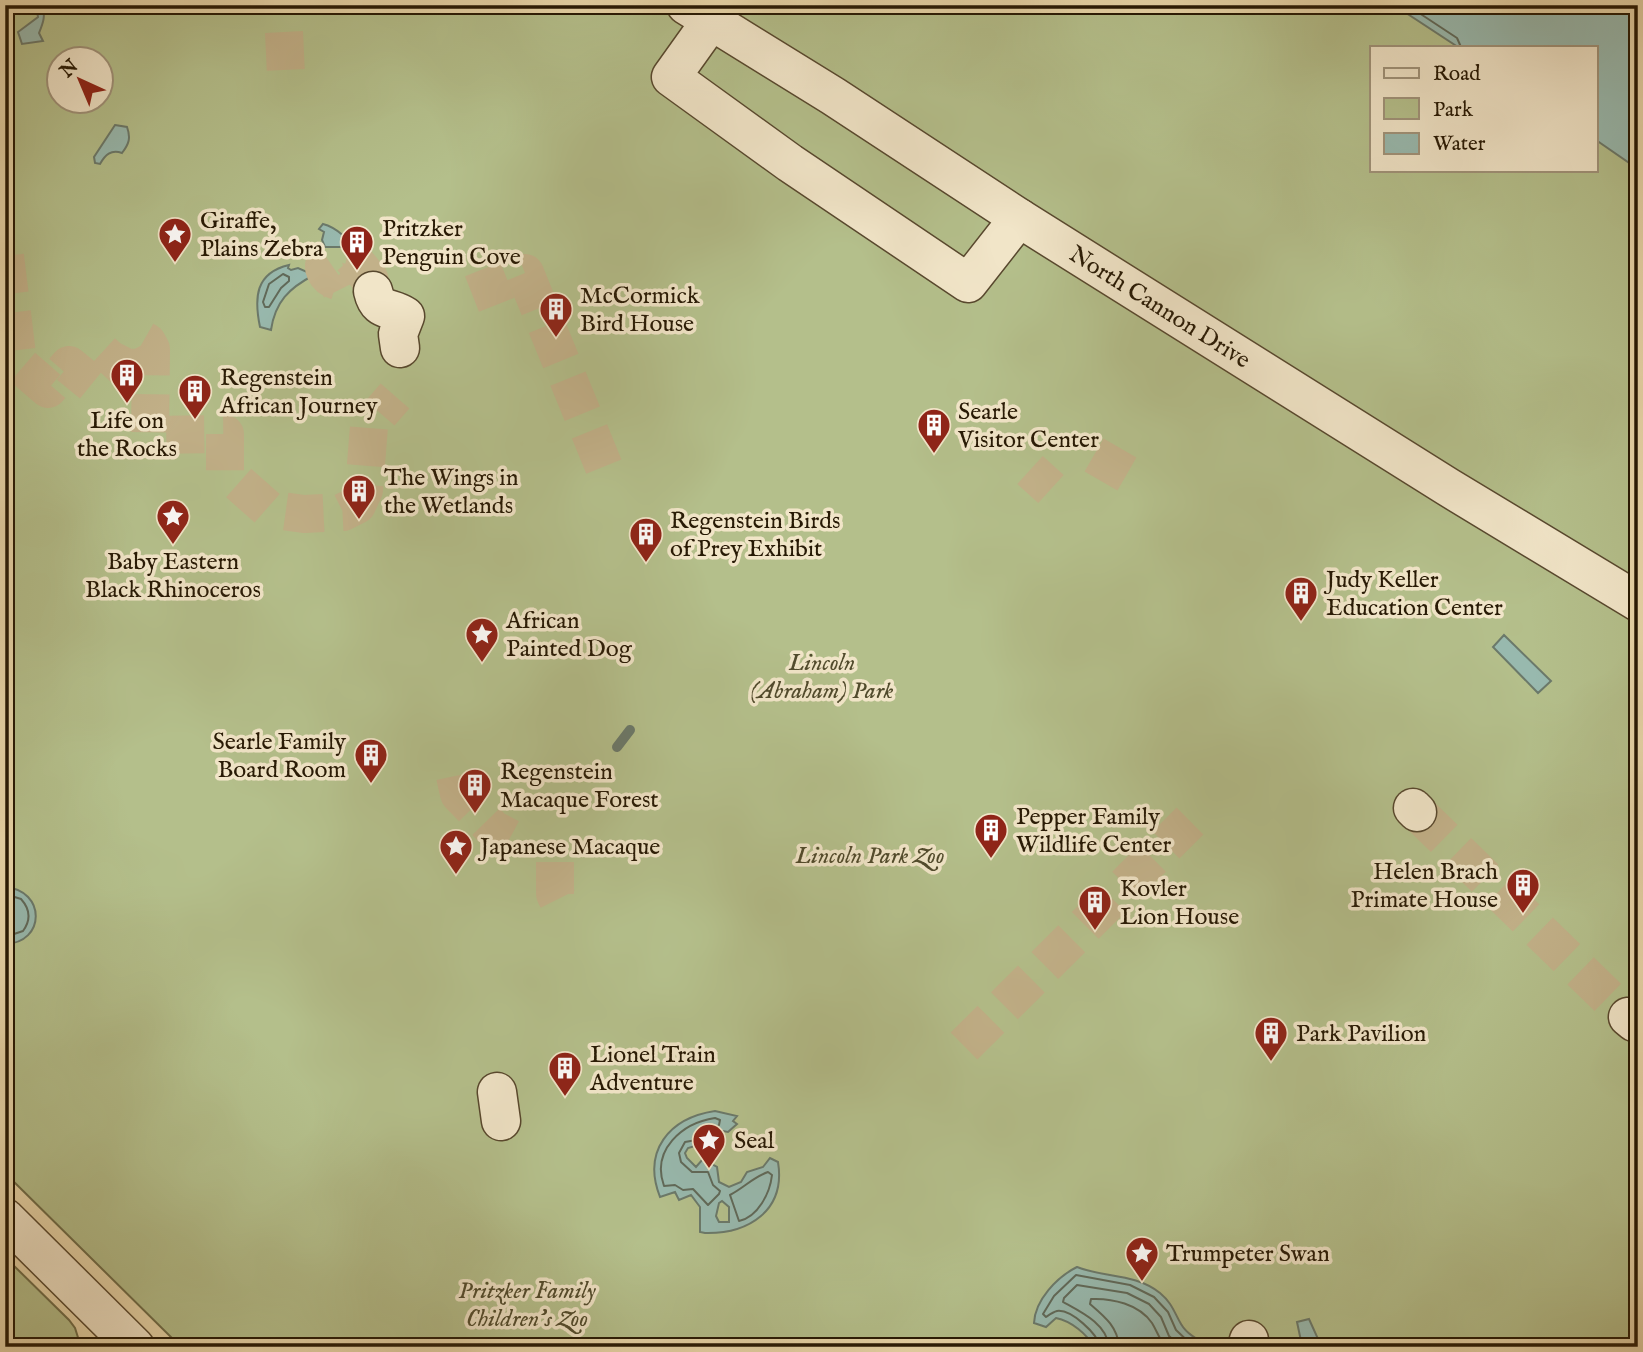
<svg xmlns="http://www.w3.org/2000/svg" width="1643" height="1352" viewBox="0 0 1643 1352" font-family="'IM FELL English',serif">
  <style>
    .green { fill: #b4bf8b; stroke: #6e6c48; stroke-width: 2; fill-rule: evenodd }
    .water { fill: #98b9ae; stroke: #6b796a; stroke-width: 2; fill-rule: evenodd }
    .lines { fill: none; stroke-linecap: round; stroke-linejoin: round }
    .shore { stroke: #606959; stroke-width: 2 }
    .stream { stroke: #6b796a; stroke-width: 10 }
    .minor-tunnel { stroke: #c2b189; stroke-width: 38; stroke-dasharray: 38 19; stroke-linecap: butt }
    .minor-casing { stroke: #58482e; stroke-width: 41 }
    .minor { stroke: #f1e5c8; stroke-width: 38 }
    .labels { text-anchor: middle; stroke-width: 7; stroke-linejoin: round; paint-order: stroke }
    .poi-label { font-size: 24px; fill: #271904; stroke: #f1e5c8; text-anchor: start }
    .street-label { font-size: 24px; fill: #271904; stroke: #f1e5c8 }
    .park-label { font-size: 24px; font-style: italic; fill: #514b2c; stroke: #f1e5c8 }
  </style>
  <rect width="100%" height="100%" fill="#e9d7aa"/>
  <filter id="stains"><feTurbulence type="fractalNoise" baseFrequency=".00286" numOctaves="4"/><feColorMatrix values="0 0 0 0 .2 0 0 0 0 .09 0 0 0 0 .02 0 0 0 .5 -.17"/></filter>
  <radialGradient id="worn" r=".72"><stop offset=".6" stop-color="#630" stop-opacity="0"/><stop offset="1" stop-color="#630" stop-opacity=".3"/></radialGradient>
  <path class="green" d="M5 5H1638V1347H181L5 1173ZM1372 47H1596V170H1372ZM60 60H102V102H60Z
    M5 1257 69 1320 75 1328 81 1347H5Z"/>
  <path class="water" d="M36 5H42C46 16 43 23 39 33L43 41 22 44 18 32 38 17Z
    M1394 5H1638V169L1596 140V47H1458Z
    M115 125 127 127C131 138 129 144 122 153 111 149 105 155 100 164L95 163 94 157Z
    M323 224C339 228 343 238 352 241 359 243 362 243 368 247H325L322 240 324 232 319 229Z
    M289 265 288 268 291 270 298 268 314 275C289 288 275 302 271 330L260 327C254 298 255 273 289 265Z
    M1504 635 1551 681 1538 693 1493 647Z
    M5 887C46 890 46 943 5 944Z
    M715 1111 737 1116 733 1121 737 1124 728 1132 723 1131C710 1137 702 1147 708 1162L717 1167 719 1182 729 1187 741 1182 747 1172 763 1167 770 1158 778 1162C786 1211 748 1234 705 1233L700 1232V1207L691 1195 679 1200 675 1192 660 1197C642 1151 669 1118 715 1111ZM695 1146H700L703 1159 696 1167 687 1158 685 1153 688 1148ZM722 1201 729 1207V1222H719L716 1216 719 1203Z
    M1077 1267C1104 1278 1135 1273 1160 1293 1172 1303 1174 1312 1181 1324 1188 1336 1201 1341 1212 1347H1094C1087 1334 1071 1321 1056 1318L1046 1327 1034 1323C1035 1300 1057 1277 1077 1267Z
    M1309 1319 1318 1339 1352 1347H1294L1301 1341 1297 1322Z"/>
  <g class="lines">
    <path class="shore" d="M1407 5 1457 38 1461 47
      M283 274 289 277V281L281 288 269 307H265L263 302 269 284Z
      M5 894 21 899C30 909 31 920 23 931L5 937
      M715 1118 720 1120 719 1125 706 1133 702 1139 685 1142 679 1153 681 1162 692 1172H708L713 1185 720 1191 719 1194 708 1205 693 1189 683 1190 675 1185 664 1186C651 1150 682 1123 715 1118Z
      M768 1172 772 1175C770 1193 758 1217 739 1221L730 1195C745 1187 752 1178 768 1172Z
      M1100 1347C1098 1334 1071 1309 1057 1311 1053 1312 1049 1315 1046 1317L1043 1314 1054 1296 1076 1275 1130 1285 1154 1297 1168 1312 1176 1330 1194 1347
      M1109 1347C1107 1324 1081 1312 1063 1302L1064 1298 1077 1285 1127 1293 1149 1304 1161 1317 1169 1336 1181 1347
      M1119 1347C1118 1327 1104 1316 1090 1304L1091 1299C1112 1298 1139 1304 1152 1323 1157 1331 1159 1339 1166 1347"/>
    <path class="stream" d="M617 747 630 730"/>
    <path class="minor-tunnel" d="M284 32 286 75
      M5 256 18 363 48 389 69 365 96 387 129 351 133 343 140 338 147 342 151 349 150 435 225 434V471L268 509 304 514 343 512 357 505 364 490 369 426 395 396
      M341 289 337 281C324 277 317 261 334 257 339 255 347 257 352 258L369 278 373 291
      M472 294 525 273 604 467
      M1030 470 1051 489
      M1101 481 1127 436
      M455 776 459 794 493 829 510 838
      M1417 812 1628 1017
      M555 862V894L565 914
      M964 1046 1190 821"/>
    <defs>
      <g id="minor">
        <path id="s1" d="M686 5 833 96 1019 218 1448 487 1638 602"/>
        <path d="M711 21 671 77 790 163 968 283 1019 218"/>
        <path d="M373 291C378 313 390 306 405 316L398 334 400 348"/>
        <path d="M1413 808 1417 812"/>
        <path d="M1628 1017 1634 1022"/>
        <path d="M497 1092 501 1121"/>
        <path d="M5 1218 135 1347"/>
        <path d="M1247 1347 1249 1340"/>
      </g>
    </defs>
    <use href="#minor" class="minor-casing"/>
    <use href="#minor" class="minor"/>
  </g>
  <defs>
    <symbol id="sight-pin" viewBox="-11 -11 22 30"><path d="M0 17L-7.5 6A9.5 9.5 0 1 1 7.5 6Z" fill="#8f2418" stroke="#f1e5c8"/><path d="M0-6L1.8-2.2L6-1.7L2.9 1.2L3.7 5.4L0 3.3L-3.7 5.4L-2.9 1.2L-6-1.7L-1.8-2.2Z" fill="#fff"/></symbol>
    <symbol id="building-pin" viewBox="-11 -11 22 30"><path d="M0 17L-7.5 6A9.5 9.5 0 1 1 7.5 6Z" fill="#8f2418" stroke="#f1e5c8"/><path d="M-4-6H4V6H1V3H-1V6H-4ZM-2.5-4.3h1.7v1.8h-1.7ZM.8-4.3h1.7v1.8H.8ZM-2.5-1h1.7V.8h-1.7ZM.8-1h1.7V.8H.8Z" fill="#fff"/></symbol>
  </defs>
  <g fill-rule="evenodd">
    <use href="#sight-pin" x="156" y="215" width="38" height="52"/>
    <use href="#building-pin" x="338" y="223" width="38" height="52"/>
    <use href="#building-pin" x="537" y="290" width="38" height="52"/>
    <use href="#building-pin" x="108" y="356" width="38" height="52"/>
    <use href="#building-pin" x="176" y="372" width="38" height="52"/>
    <use href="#building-pin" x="915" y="406" width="38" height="52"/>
    <use href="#building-pin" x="340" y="472" width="38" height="52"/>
    <use href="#sight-pin" x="154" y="497" width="38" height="52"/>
    <use href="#building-pin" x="627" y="515" width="38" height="52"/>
    <use href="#building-pin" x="1282" y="574" width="38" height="52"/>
    <use href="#sight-pin" x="463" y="615" width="38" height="52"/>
    <use href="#building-pin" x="352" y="736" width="38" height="52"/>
    <use href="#building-pin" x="456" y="766" width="38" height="52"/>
    <use href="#building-pin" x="972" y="811" width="38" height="52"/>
    <use href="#sight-pin" x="437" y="827" width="38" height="52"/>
    <use href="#building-pin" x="1504" y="866" width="38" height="52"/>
    <use href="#building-pin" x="1076" y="883" width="38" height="52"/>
    <use href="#building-pin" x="1252" y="1014" width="38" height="52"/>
    <use href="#building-pin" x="546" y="1049" width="38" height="52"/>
    <use href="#sight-pin" x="690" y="1121" width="38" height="52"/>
    <use href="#sight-pin" x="1123" y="1234" width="38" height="52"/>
  </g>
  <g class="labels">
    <g class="poi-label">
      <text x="200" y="228">Giraffe,<tspan x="200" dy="28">Plains Zebra</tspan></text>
      <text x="382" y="236">Pritzker<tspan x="382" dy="28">Penguin Cove</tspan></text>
      <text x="580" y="303">McCormick<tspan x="580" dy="28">Bird House</tspan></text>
      <text x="220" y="385">Regenstein<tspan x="220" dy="28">African Journey</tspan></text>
      <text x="958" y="419">Searle<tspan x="958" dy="28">Visitor Center</tspan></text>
      <text x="127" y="428" text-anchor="middle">Life on<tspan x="127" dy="28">the Rocks</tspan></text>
      <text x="384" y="485">The Wings in<tspan x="384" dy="28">the Wetlands</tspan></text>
      <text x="670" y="528">Regenstein Birds<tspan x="670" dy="28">of Prey Exhibit</tspan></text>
      <text x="173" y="569" text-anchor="middle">Baby Eastern<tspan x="173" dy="28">Black Rhinoceros</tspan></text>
      <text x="1326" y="587">Judy Keller<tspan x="1326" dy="28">Education Center</tspan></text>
      <text x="506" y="628">African<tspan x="506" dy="28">Painted Dog</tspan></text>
      <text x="346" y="749" text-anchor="end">Searle Family<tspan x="346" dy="28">Board Room</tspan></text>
      <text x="500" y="779">Regenstein<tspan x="500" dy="28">Macaque Forest</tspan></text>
      <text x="1016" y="824">Pepper Family<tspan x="1016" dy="28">Wildlife Center</tspan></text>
      <text x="480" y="854">Japanese Macaque</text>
      <text x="1498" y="879" text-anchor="end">Helen Brach<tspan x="1498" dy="28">Primate House</tspan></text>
      <text x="1120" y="896">Kovler<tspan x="1120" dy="28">Lion House</tspan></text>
      <text x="1296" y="1041">Park Pavilion</text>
      <text x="590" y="1062">Lionel Train<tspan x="590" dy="28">Adventure</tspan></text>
      <text x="734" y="1148">Seal</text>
      <text x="1166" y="1261">Trumpeter Swan</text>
    </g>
    <g class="street-label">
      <text dy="8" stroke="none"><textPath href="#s1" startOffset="562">North Cannon Drive</textPath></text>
    </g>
    <g class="park-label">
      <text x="822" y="670">Lincoln<tspan x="822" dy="28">(Abraham) Park</tspan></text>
      <text x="870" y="863">Lincoln Park Zoo</text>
      <text x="527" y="1298">Pritzker Family<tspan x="527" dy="28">Children's Zoo</tspan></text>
    </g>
  </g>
  <rect width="1643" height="1352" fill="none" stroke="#e9d7aa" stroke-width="28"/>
  <rect x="7" y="7" width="1629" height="1338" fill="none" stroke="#271904" stroke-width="3.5"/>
  <rect x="14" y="14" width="1615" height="1324" fill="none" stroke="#271904" stroke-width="2"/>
  <rect x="1370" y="46" width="228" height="126" fill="#f1e5c8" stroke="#a0937a" stroke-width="2"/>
  <rect x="1384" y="68" width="35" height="10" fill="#f1e5c8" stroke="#a0937a" stroke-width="2"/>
  <text x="1433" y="80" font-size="21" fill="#271904">Road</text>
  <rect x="1384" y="98" width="35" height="21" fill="#b4bf8b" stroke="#a0937a" stroke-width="2"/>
  <text x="1433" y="116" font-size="21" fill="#271904">Park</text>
  <rect x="1384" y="133" width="35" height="21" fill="#98b9ae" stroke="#a0937a" stroke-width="2"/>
  <text x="1433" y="150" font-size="21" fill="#271904">Water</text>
  <g transform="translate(80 80) rotate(316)"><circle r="33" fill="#f1e5c8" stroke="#a0937a" stroke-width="2"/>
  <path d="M0-5L12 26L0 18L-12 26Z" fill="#8f2418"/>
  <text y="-10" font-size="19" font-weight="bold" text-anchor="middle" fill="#271904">N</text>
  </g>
  <rect width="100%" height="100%" filter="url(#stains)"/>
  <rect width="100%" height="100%" fill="url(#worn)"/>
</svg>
